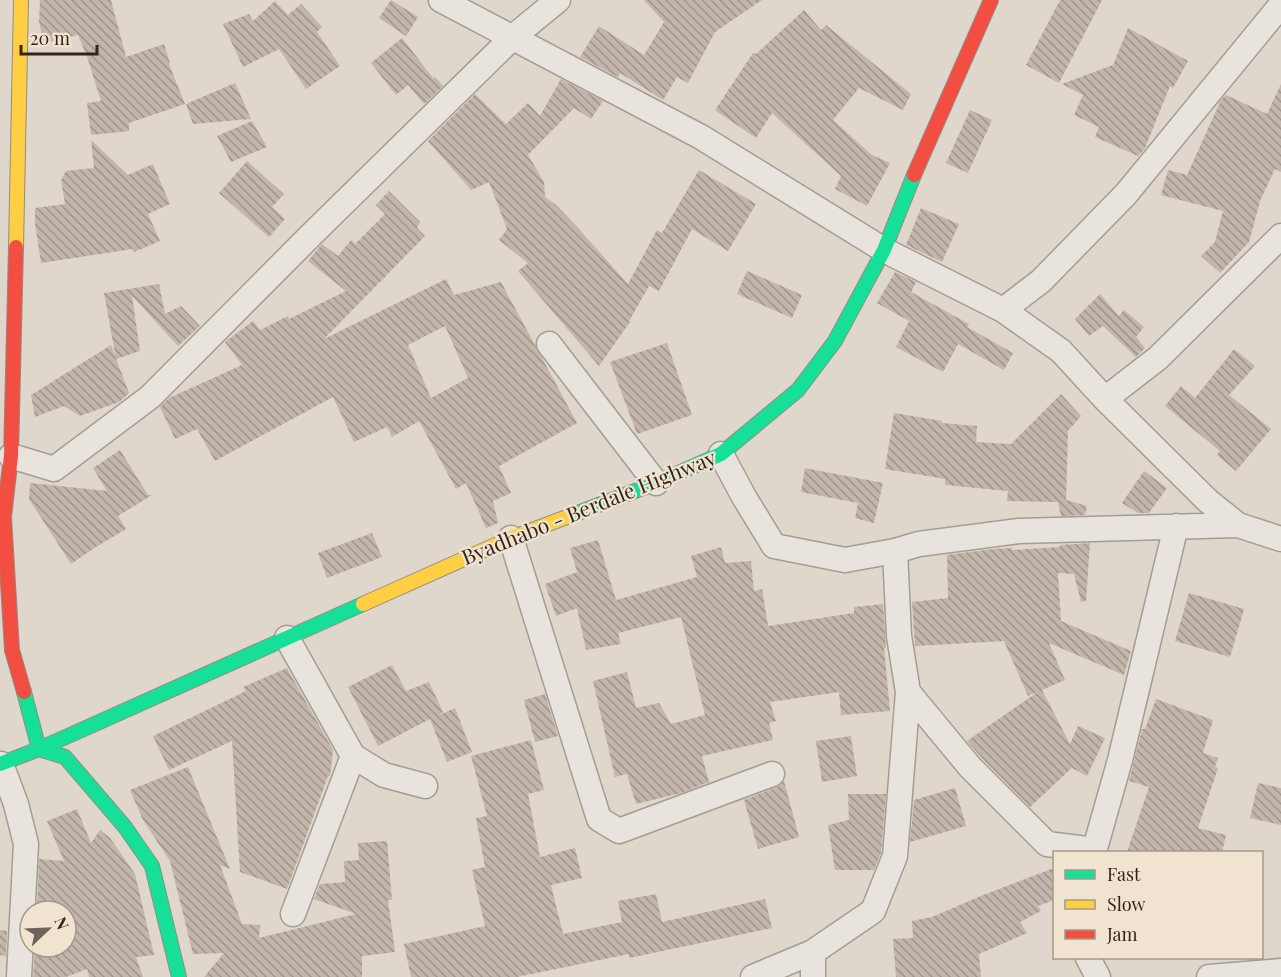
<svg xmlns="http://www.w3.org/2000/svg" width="1281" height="977" viewBox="0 0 1281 977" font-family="'Playfair Display',serif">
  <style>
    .building { fill: url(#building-back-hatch); fill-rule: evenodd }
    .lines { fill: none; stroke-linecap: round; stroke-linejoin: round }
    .street-casing { stroke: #a49d94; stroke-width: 27 }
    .fast-casing { stroke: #948c84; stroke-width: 16 }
    .slow-casing { stroke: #948c84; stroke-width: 16 }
    .jam-casing { stroke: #948c84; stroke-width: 16 }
    .street { stroke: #e8e3dc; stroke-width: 24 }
    .fast { stroke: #16e098; stroke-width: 14 }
    .slow { stroke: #ffcf43; stroke-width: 14 }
    .jam { stroke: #f24e42; stroke-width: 14 }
    .labels { text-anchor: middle; stroke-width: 4.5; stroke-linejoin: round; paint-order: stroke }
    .street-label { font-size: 21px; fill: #31251e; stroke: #f0e4d1 }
  </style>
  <defs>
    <pattern id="building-back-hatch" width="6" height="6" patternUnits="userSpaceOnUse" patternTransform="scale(1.5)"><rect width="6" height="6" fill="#c2b5ac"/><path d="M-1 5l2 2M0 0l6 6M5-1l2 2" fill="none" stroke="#9e938b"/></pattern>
  </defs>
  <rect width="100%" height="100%" fill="#dfd7cb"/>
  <path class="building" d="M40 0H111L126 57 164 44 170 63 169 64 185 104 129 123V131L91 135 87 103 101 101 87 57 78 35 44 43 39 22Z
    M391 0 418 17 406 36 379 18Z
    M644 0H762L715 32 688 83 677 77 663 100 620 73 618 77 580 57 599 26 644 55 664 22Z
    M1060 0H1102L1059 83 1026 65Z
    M275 1 288 15 301 4 322 27 317 32 340 66 306 89 279 49 243 67 223 24 249 14 253 21Z
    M804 10 821 30 826 25 911 94 903 110 859 88 833 120 872 155 890 163 867 206 835 189 841 176 772 113 756 138 715 110 753 53 756 54Z
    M1128 28 1188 61 1173 88 1170 86 1145 148 1138 156 1095 137 1099 127 1074 115 1083 95 1062 84 1113 65Z
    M402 38 433 78 435 77 443 86 424 104 408 85 396 95 371 63Z
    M561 79 603 101 591 119 574 108 528 155 544 182 545 197 556 205 578 228 628 284 657 230 662 233 699 170 756 204 728 251 692 229 659 291 649 286 629 321 630 322 599 366 518 271 528 263 499 240 507 229 489 182 471 190 428 141 475 94 506 124 528 103 540 116Z
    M235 83 251 119 193 124 186 104Z
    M1281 84V172L1275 169 1260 201 1249 242 1220 273 1201 256 1215 242 1223 211 1161 195 1168 170 1187 175 1221 100 1226 95 1267 114Z
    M970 110 992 120 968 173 946 163Z
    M252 121 267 147 231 162 217 136Z
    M91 140 128 175 153 164 170 204 148 214 160 241 134 252 133 249 41 263 35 223V208L65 204 61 180 66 171 94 168Z
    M247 161 284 194 272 207 285 219 269 237 219 193Z
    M389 191 420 222 417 228 425 236 324 339 446 279 454 295 501 282 577 423 499 466 511 493 493 501 498 523 486 528 466 483 456 489 419 421 392 437 387 427 354 442 333 397 215 461 197 429 175 439 160 407 169 398 242 365 225 342 253 321 260 330 288 316 289 319 346 291 308 261 322 244 338 256 351 240 355 244 385 214 376 205ZM445 326 468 378 431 398 408 345Z
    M921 208 959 224 942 262 906 245Z
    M747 271 802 295 792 318 737 294Z
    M895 272 916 282 911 292 969 324 967 327 1013 353 1004 370 958 344 943 372 896 347 909 321 877 303Z
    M159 284 165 314 181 306 200 326 178 346 132 296 140 351 116 359 104 293Z
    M1100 294 1119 316 1124 310 1144 327 1136 337 1145 348 1136 357 1103 326 1089 336 1075 319Z
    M667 343 692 415 637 434 610 362Z
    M111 345 129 393 119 402 80 416 64 406 35 417 31 395Z
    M1234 349 1255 366 1229 395 1271 429 1236 471 1217 455 1220 451 1165 406 1181 386 1195 398Z
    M1061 394 1081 416 1068 431 1066 500 1087 506 1085 515 1061 516 1058 502 1007 501 1008 491 945 485V479L885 469 894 413 942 421 941 423 977 426 976 442 1011 444Z
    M120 450 148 495H152L118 516 126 529 96 547 71 564 29 499 30 483 107 491 93 468Z
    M805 468 883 483 874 523 855 518 858 503 801 492Z
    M1144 471 1167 488 1149 513H1138L1122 503Z
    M372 533 382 557 327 578 318 553Z
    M598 540 616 600 697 577 691 556 721 547 725 563 751 561 754 591 762 589 768 626 854 613V607L883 604 886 648H884L890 711 841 715 839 692 770 702 776 721 769 723 773 740 702 756 709 782 681 793 636 804 627 774 615 777 593 681 627 672 636 708 659 703 671 724 705 715 681 617 618 633 621 644 586 650 577 608 556 616 545 584 577 572 570 548Z
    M1090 543 1086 601 1081 602 1074 574 1058 573 1061 621 1131 651 1124 675 1049 643 1065 680 1042 690 1070 744 1078 726 1105 738 1087 776 1072 768 1030 807 981 757 967 741 1039 691 1028 696 1004 641 915 646 912 602 948 598 947 555 993 549 1012 548V550L1060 547V545Z
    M1189 593 1244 609 1230 657 1175 641Z
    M392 665 406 691 429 682 443 712 439 715 455 708 472 752 447 762 430 719 378 746 348 687Z
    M287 668 333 750 330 776H328L287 889 240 872 232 741 169 770 153 736 246 691 243 687Z
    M545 694 558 736 535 742 524 700Z
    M1156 699 1213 720 1203 753 1218 758 1215 767 1218 768 1198 828 1226 835 1222 852H1127L1149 787 1129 781 1142 729H1145Z
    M851 736 857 776 822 782 816 741Z
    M531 740 544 790 528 794 540 857 575 848 582 878 551 885 563 934 622 922 618 901 656 894 662 922 765 899 772 928 629 958V954L517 977H411L404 944 485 926 472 870 485 867 476 818 487 816 471 756Z
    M188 767 230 869 220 865 242 924 260 925 259 938 356 914 314 899 320 884 345 882 344 861 359 860 358 843 387 841 392 900H388L395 952 362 956V977H204L224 953 193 954 170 861 143 820 130 790Z
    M784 781 799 837 758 849 744 800 777 787Z
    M1258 783 1281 788V825L1250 818Z
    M955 788 966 826 910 842 914 800Z
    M848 794H886L881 853 874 870H835L828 825 849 820Z
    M77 809 91 843 100 830 110 838 135 874 154 955 136 957 143 977H89L87 969 66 977H33L35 947H66V911H37L39 859 64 861 47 821Z
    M1054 868V900L1038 906 1041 911 1020 922 1027 933 979 954 981 977H896L893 939 913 938 912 921 932 917 981 896Z
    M0 930 7 931 6 956 0 955Z"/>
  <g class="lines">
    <defs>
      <path id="street" d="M441 0 701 137 884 250 1003 310 1061 351 1105 399 1208 501 1238 525
        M1003 310 1041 281 1126 194 1281 5
        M549 344 656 483
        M1105 399 1158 358 1281 236
        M721 454 744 497 774 546 845 560 895 551 919 544 1019 531 1238 525 1281 539
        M11 456 54 469 150 397 310 236 513 37 558 0
        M511 538 599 819 619 831 772 774
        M287 638 353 756 293 914
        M908 692 970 767 1047 844 1095 850
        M353 756 384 775 425 786
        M1 764 16 804 26 844 19 977
        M1094 852 1120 760 1176 526
        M1088 958 1098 977
        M753 977 813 952 873 911 895 856 908 692 899 636 895 551
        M813 977V952
        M1209 977 1281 971"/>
      <path id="fast" d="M575 514 656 483 721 454 798 390 835 341 884 250 914 175
        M24 692 39 749 65 757 125 827 152 866 179 977
        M0 764 39 749 363 604"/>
      <path id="slow" d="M16 247 21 0
        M363 604 511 538 575 514"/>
      <path id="jam" d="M914 175 991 0
        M16 247 11 456 4 517 12 650 24 692"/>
    </defs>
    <use href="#street" class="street-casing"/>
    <use href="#fast" class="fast-casing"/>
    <use href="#slow" class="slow-casing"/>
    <use href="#jam" class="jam-casing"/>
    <use href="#street" class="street"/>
    <use href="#fast" class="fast"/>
    <use href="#slow" class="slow"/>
    <use href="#jam" class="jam"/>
  </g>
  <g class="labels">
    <g class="street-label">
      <text transform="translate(589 508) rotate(-22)" y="7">Byadhabo - Berdale Highway</text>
    </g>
  </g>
  <rect x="1053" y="851" width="210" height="108" fill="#f0e4d1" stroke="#a49889" stroke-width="1.5"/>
  <rect x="1065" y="870" width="30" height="9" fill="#16e098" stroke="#a49889" stroke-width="1.5"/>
  <text x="1107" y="881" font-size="18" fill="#31251e">Fast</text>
  <rect x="1065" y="900" width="30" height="9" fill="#ffcf43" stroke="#a49889" stroke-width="1.5"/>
  <text x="1107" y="911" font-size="18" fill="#31251e">Slow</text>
  <rect x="1065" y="930" width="30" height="9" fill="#f24e42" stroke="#a49889" stroke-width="1.5"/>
  <text x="1107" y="941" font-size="18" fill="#31251e">Jam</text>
  <g transform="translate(48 929) rotate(67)"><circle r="28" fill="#f0e4d1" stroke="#a49889" stroke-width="1.5"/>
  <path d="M0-4.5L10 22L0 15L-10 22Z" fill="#6e635b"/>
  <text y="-9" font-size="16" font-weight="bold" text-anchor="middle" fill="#31251e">N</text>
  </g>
  <path d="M21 45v9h76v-9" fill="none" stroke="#31251e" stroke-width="3"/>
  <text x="30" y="45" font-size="18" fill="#31251e" stroke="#f0e4d1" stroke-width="4.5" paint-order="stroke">20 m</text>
</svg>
